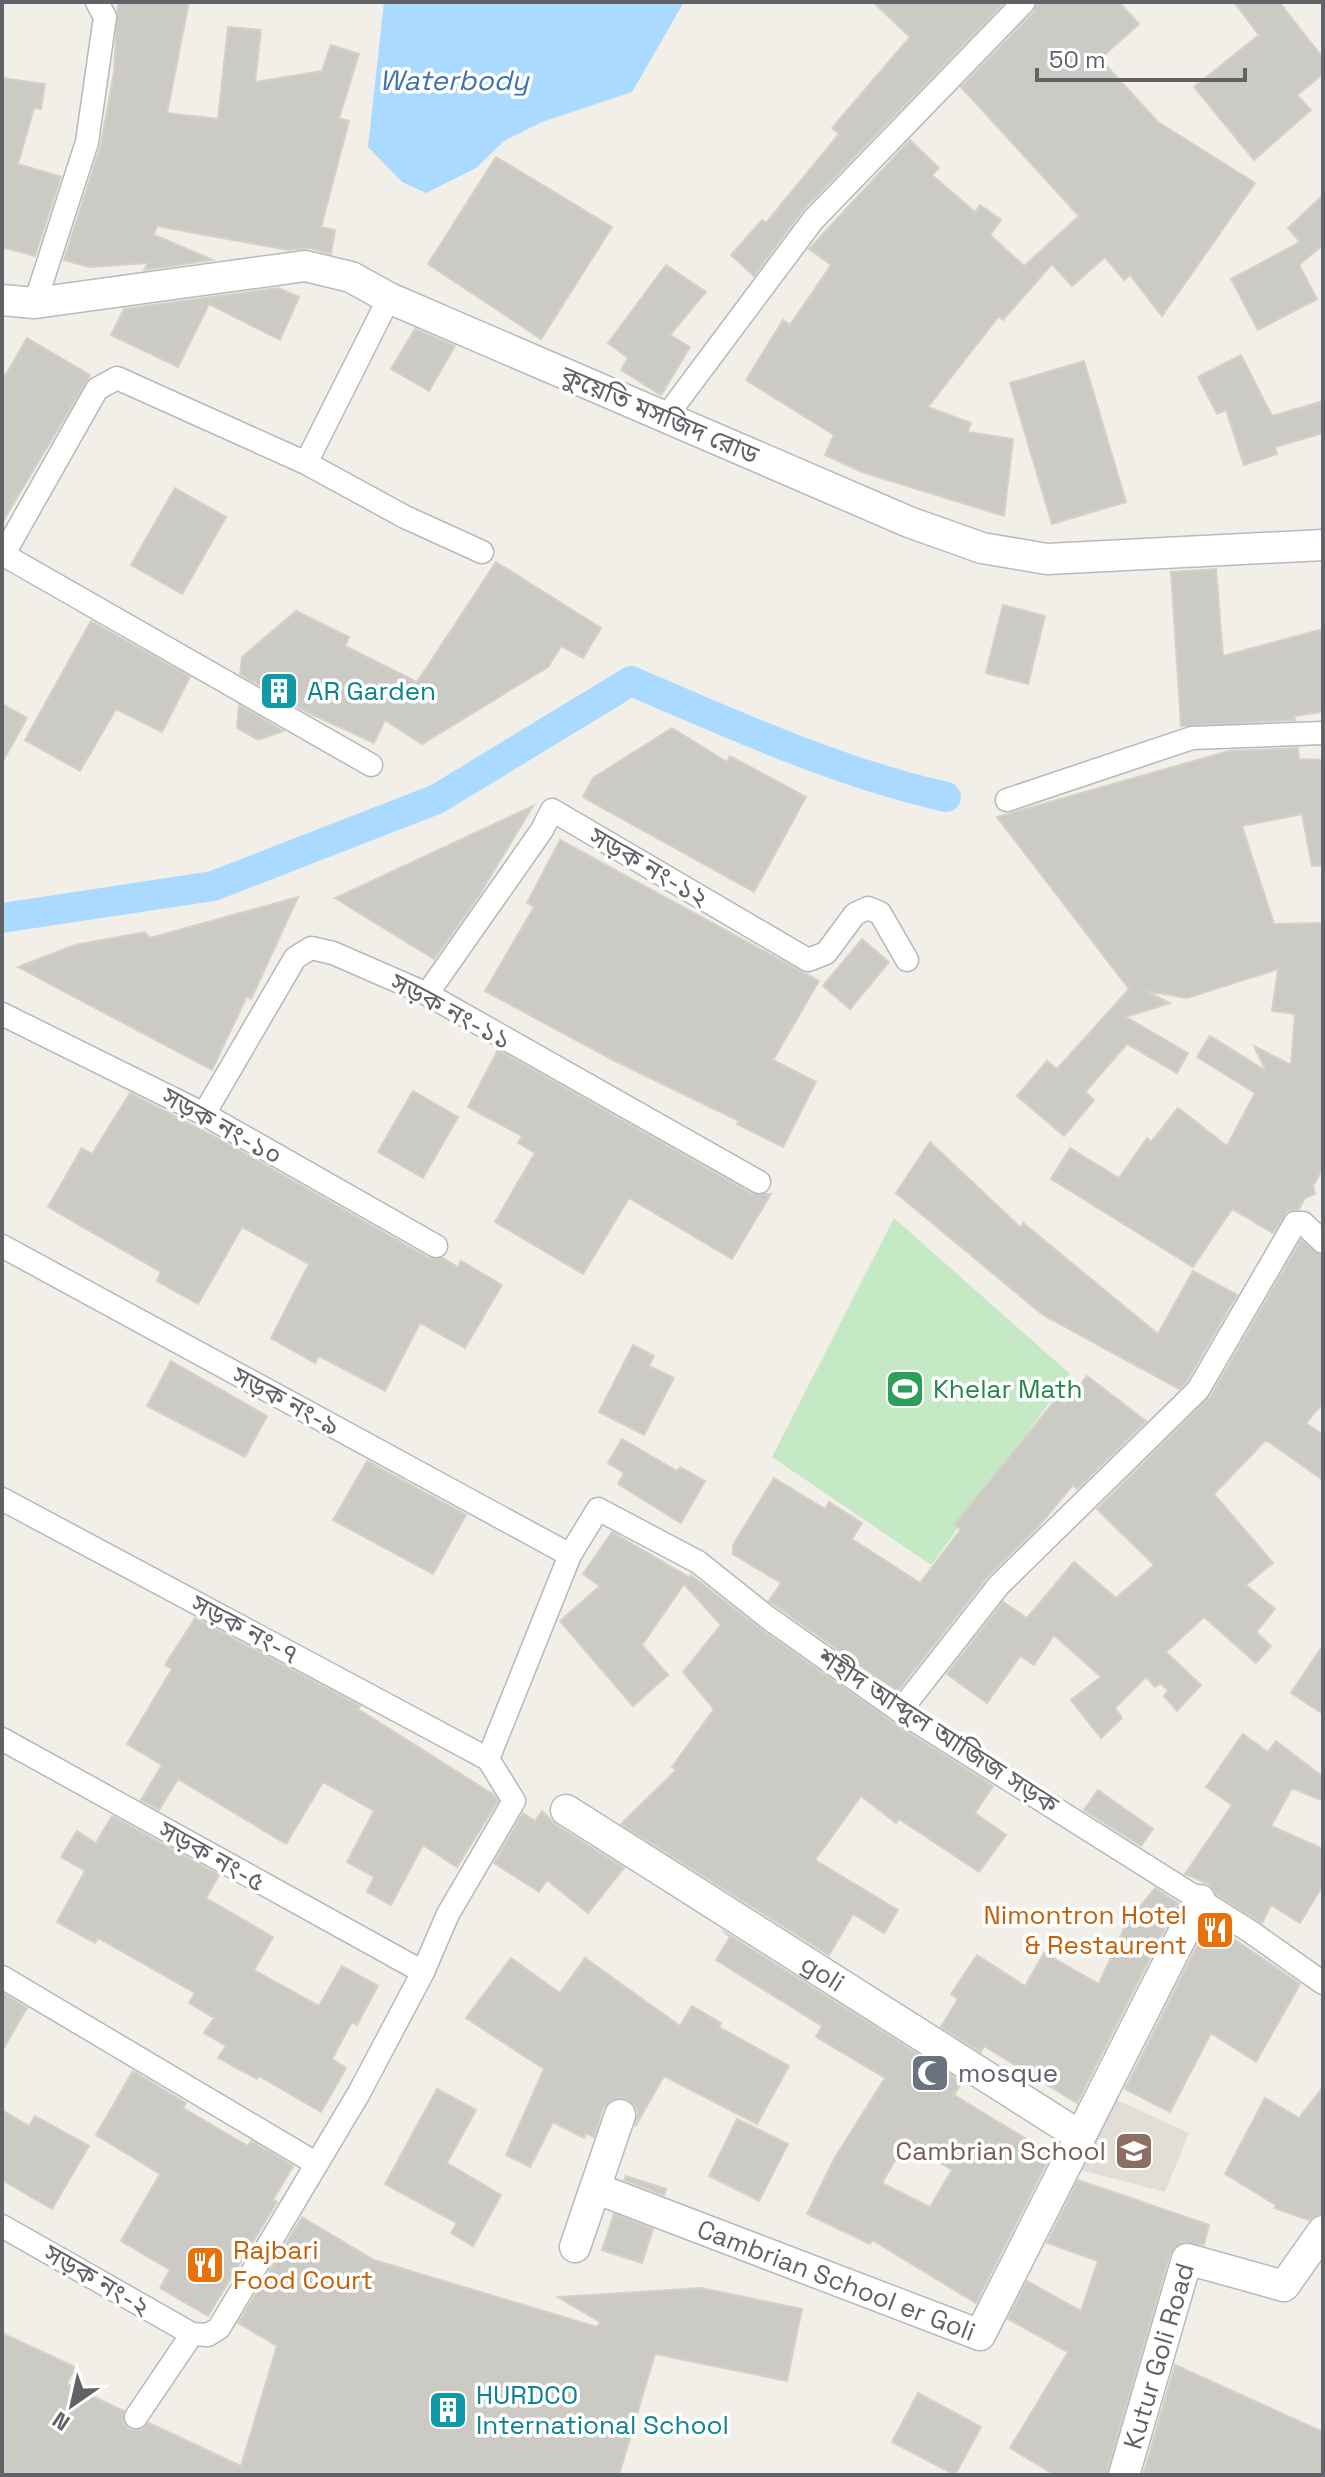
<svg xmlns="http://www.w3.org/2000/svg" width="1325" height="2477" viewBox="0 0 1325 2477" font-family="'Space Grotesk','Noto Sans Bengali',sans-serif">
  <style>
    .education { fill: #e1ded6 }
    .green { fill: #c5e8c5 }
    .water { fill: #aadaff }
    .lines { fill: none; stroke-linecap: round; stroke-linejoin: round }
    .canal { stroke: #aadaff; stroke-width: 30 }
    .building { fill: #cccac5; stroke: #d6d1c6; stroke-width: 2; fill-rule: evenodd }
    .street-casing { stroke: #b5b8bc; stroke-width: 25 }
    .secondary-casing { stroke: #b6babf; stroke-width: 33 }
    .street { stroke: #fff; stroke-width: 22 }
    .secondary { stroke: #fff; stroke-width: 30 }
    .labels { text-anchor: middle; stroke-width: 7; stroke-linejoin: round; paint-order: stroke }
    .street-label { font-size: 26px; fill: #5f6368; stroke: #fff }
    .culture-label { font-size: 26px; fill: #0d838f; stroke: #fff; text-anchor: start }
    .leisure-label { font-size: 26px; fill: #27864d; stroke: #fff; text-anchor: start }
    .food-label { font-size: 26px; fill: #c56008; stroke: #fff; text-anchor: end }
    .worship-label { font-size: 26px; fill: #5b616d; stroke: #fff; text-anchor: start }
    .education-label { font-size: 26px; fill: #785e54; stroke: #fff; text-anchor: end }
    .water-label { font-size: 28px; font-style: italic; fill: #4174aa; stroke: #fff }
  </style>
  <rect width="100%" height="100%" fill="#f1efe8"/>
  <path class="education" d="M1115 2099 1189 2133 1165 2192 1077 2169Z"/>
  <path class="green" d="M894 1218 1070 1374 931 1565 772 1457Z"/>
  <path class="water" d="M384 2H684L632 92 542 122 504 141 476 168 426 193 402 182 368 147Z"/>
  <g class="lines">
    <path class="canal" d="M2 918 213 886 437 799 631 681C734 725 836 772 946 797"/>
  </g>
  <path class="building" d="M118 2H189L167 113 218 119 228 27 261 30 255 82 322 71 331 45 359 54 339 118 349 121 321 227 335 230 331 254 309 248 288 250 157 226 154 235 213 260 144 270 148 263 89 267 64 260 101 144 114 72Z
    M873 2H1005L803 210 754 276 731 255 762 220 766 223 839 134 832 128 910 37Z
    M1038 2H1119L1139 24 1100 59 1158 122 1255 183 1162 316 1130 275 1124 280 1105 257 1072 286 1052 264 1003 320 999 316 928 407 971 423 967 432 1013 439 1004 516 862 472 825 455 834 435 746 380 783 320 790 325 831 265 809 249 910 140 939 168 932 175 975 212 980 205 1001 220 990 235 1024 266 1079 216 961 87 1034 12Z
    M1234 2H1279L1323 58V74L1297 95 1311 110 1254 160 1194 87 1259 35Z
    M2 78 45 84 41 109 34 108 18 164 61 177 35 256 2 247Z
    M496 157 612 227 541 339 428 264Z
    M1323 195V245L1299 265 1317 299 1258 330 1231 279 1300 242 1288 228Z
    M666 265 706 292 670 335 690 347 661 395 621 370 628 358 608 343Z
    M278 288 299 297 280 340 209 304 178 367 111 335 124 309Z
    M415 329 455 346 429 391 391 369Z
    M27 338 90 375 2 523V381Z
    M1241 355 1272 416 1323 401V433L1275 447 1277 454 1244 465 1226 410 1217 414 1198 377Z
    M1084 361 1126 502 1052 524 1010 383Z
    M175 488 226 517 182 594 131 565Z
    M496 562 601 628 583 658 561 646 548 667 422 744 385 720 374 743 307 712 240 674 242 657 296 611 349 637 345 646 417 682Z
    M1216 569 1223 656 1323 629V712L1294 716 1295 720 1181 726 1171 572Z
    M1003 605 1045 616 1028 684 986 673Z
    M91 621 190 677 162 732 116 709 80 771 25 740Z
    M2 704 27 718 2 763Z
    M239 705 283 731 258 740 237 728Z
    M672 728 727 762 730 756 806 797 754 892 583 797 593 778Z
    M1298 748 1299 759 1323 760V865L1312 866 1302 814 1242 826 1274 924 1322 923 1323 1168 1313 1186 1315 1194 1305 1198 1299 1209 1287 1211 1273 1233 1232 1209 1193 1267 1051 1179 1070 1148 1119 1178 1147 1138 1151 1142 1178 1108 1227 1146 1255 1093 1197 1057 1210 1036 1266 1071 1254 1046 1291 1065 1295 1014 1272 1011 1278 969 1187 998 1146 991 1170 1003 1126 1017 1188 1053 1177 1073 1127 1044 1085 1092 1094 1100 1064 1136 1017 1096 1047 1061 1057 1069 1129 989 997 817 1229 751Z
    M533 806 478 897 434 959 335 898Z
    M560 840 819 981 773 1060 816 1082 783 1147 737 1124 739 1121 613 1060 485 991 534 907 527 903Z
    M298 897 251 999 247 996 212 1070 18 967 75 945 145 932 150 938Z
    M862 939 889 962 850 1009 823 986Z
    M498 1050 752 1194H771L732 1259 629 1198 583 1274 495 1222 535 1153 518 1143 522 1136 468 1107Z
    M413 1091 458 1117 423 1178 378 1152Z
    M130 1093 221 1140 429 1258H443L458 1267 461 1261 502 1285 465 1348 420 1323 385 1391 319 1356 315 1363 271 1338 309 1264 242 1227 198 1304 157 1281 161 1272 48 1207 82 1148 92 1154Z
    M930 1142 1021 1228 1023 1223 1158 1334 1193 1271 1237 1295 1187 1381 1179 1389 1043 1315 896 1193Z
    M1301 1240 1323 1256V1403L1306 1423 1323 1435V1480L1266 1440 1214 1494 1273 1563 1246 1585 1275 1609 1256 1632 1271 1646 1256 1663 1204 1617 1166 1652 1201 1685 1177 1711 1164 1696 1168 1690 1160 1683 1155 1687 1146 1677 1115 1708 1122 1718 1101 1738 1071 1700 1101 1677 1054 1635 1034 1665 1020 1656 987 1703 947 1674 1003 1602 1027 1618 1074 1562 1116 1598 1154 1565 1097 1509 1210 1397Z
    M633 1345 654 1356 649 1366 674 1378 644 1435 599 1412Z
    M171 1361 267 1416 245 1457 147 1406Z
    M1087 1376 1146 1421 1077 1489 1073 1485 1039 1526 989 1575 897 1692 769 1601 781 1583 733 1554V1545L774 1478 825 1509 829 1502 862 1523 852 1539 920 1583 961 1529 955 1524 1057 1398 1065 1404Z
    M622 1439 677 1471 680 1467 705 1481 681 1523 618 1484 624 1473 608 1463Z
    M367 1461 466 1515 433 1574 333 1520Z
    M612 1532 689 1577 691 1575 759 1628 892 1722 993 1786 975 1813 1006 1835 979 1872 899 1819 896 1823 861 1796 815 1860 898 1910 884 1933 853 1914 829 1955 621 1824 676 1770 672 1767 714 1709 683 1672 721 1625 684 1584 642 1645 668 1675 633 1706 560 1621 600 1586 583 1574Z
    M195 1618 360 1706 358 1709 494 1795 498 1801 457 1867 423 1845 391 1905 367 1892 374 1877 347 1862 374 1811 323 1782 286 1844 178 1779 159 1810 141 1800 162 1765 127 1744 172 1669 165 1665Z
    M1323 1645V1714L1291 1693Z
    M1243 1734 1268 1752 1276 1741 1323 1777V1801L1292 1788 1271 1826 1323 1849V1885L1300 1923 1271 1905 1262 1923 1216 1894 1209 1884 1185 1874 1232 1805 1206 1787Z
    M1098 1790 1153 1829 1141 1846 1084 1810Z
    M542 1811 556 1825 624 1868 588 1913 547 1880 539 1892 494 1863 523 1813 535 1821Z
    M112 1816 219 1875 206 1898 273 1937 254 1970 319 2006 342 1966 378 1986 357 2025 352 2022 332 2059 346 2068 321 2112 259 2076 257 2079 218 2058 226 2046 204 2033 214 2018 189 2003 195 1993 98 1938 95 1943 57 1922 85 1871 61 1857 77 1831 96 1843Z
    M1155 1888 1178 1903 1077 2103 984 2046 981 2052 941 2027 958 1999 951 1994 977 1955 1025 1986 1044 1953 1099 1984 1126 1924Z
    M1209 1922 1300 1984 1256 2062 1211 2033 1170 2112 1125 2089Z
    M723 1931 962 2082 954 2095 1051 2154 976 2303 872 2240 870 2244 807 2214 834 2159 885 2078 816 2037 822 2026 716 1960 730 1937ZM906 2142 952 2170 930 2207 882 2183Z
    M511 1958 560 1993 585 1958 680 2026 692 2006 721 2023 719 2027 789 2066 757 2124 664 2076 635 2127 638 2112 634 2104 625 2098H616L603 2108 594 2137 586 2133 584 2138 553 2122 530 2167 506 2155 544 2069 466 2018Z
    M2 1993 27 2008 2 2051Z
    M133 2071 186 2103 183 2108 248 2146 251 2141 293 2166 273 2200 277 2202 208 2316 160 2288 170 2270 121 2241 160 2174 96 2135Z
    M1323 2087V2213L1308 2220 1274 2208 1276 2205 1225 2174 1265 2098 1299 2118Z
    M437 2089 476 2110 447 2163 501 2195 473 2246 451 2233 457 2223 385 2184Z
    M2 2110 29 2126 35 2116 89 2146 52 2209 2 2180Z
    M737 2119 788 2144 759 2201 709 2176Z
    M626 2176 666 2189 664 2195 624 2180Z
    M1078 2180 1209 2225 1204 2245 1182 2242 1170 2254 1106 2475H1055L1010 2448 1068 2352 1008 2319 1027 2281 1081 2311 1098 2261 1047 2243Z
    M614 2214 653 2229 642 2263 602 2250Z
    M302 2217 374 2260 597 2327 600 2322 558 2297 701 2288 802 2309 787 2381 655 2354 619 2475H2V2333L75 2367 67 2384 124 2411 123 2422 129 2429 141 2430 149 2423 241 2466 277 2346 238 2323Z
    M1175 2365 1323 2432V2475H1143Z
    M918 2393 981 2427 955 2475 892 2442Z"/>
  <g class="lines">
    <defs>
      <path id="street" d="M35 303 87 142 105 17 97 2
        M665 418 813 220 1024 2
        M306 463 389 298
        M4 555 371 765
        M2 557 97 389 117 378 306 463 405 517 482 552
        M1007 800 1192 738 1323 733
        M427 994 542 830 552 810 808 960 826 953 855 914 868 908 880 913 907 960
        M2 1014 204 1114 436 1246
        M204 1114 295 958 311 948 333 953 427 994 759 1182
        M2 1246 570 1555
        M2 1499 488 1759 514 1801 448 1914 423 1972 359 2093 219 2328 208 2335 192 2334 136 2417
        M900 1711 999 1585 1198 1390 1295 1223H1303L1323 1242
        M2 1739 423 1972
        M488 1759 570 1555 598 1509 698 1562 767 1617 900 1711 1251 1932 1323 1983
        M2 1977 317 2164
        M2 2226 192 2334"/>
      <g id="secondary">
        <path d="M2 300 35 303 305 266 351 277 389 298 909 522 982 548 1047 559 1323 545"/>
        <path id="s1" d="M566 1810 1080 2136"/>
        <path id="s2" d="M620 2115 575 2247 595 2188 980 2335 1200 1900"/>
        <path id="s3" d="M1124 2475 1187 2259 1284 2286 1323 2231"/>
      </g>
    </defs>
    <use href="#street" class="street-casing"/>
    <use href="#secondary" class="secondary-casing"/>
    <use href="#street" class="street"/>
    <use href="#secondary" class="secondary"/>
  </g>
  <defs>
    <symbol id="building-square" viewBox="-11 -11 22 22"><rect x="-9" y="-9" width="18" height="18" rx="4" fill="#0f9aa8" stroke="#fff"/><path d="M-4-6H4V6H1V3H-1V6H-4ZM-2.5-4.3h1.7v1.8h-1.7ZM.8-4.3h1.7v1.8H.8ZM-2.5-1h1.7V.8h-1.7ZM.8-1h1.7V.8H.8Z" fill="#fff"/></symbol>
    <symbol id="stadium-square" viewBox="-11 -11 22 22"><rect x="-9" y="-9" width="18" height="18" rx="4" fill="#2e9e5b" stroke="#fff"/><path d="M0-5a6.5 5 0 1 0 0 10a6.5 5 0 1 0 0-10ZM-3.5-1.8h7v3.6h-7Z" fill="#fff"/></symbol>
    <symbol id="restaurant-square" viewBox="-11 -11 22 22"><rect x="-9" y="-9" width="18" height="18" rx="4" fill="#e8710a" stroke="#fff"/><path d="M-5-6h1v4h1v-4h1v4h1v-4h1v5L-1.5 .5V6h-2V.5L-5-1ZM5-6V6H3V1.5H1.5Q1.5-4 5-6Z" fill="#fff"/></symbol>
    <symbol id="mosque-square" viewBox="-11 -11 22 22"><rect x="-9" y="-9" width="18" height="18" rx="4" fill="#6b7280" stroke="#fff"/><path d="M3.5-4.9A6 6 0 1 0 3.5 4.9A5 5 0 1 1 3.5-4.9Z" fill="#fff"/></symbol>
    <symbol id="school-square" viewBox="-11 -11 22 22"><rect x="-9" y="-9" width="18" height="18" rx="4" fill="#8d6e63" stroke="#fff"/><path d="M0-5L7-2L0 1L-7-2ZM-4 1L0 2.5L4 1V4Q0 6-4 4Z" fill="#fff"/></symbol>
  </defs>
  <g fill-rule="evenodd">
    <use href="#building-square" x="257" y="669" width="44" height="44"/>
    <use href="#stadium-square" x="883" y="1367" width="44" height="44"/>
    <use href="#restaurant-square" x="1193" y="1908" width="44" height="44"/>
    <use href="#mosque-square" x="908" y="2051" width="44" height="44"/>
    <use href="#school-square" x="1112" y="2129" width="44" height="44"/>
    <use href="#restaurant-square" x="183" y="2243" width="44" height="44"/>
    <use href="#building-square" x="426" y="2388" width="44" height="44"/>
  </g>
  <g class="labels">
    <g class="street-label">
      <text transform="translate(660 415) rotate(23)" y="9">কুয়েতি মসজিদ রোড</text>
      <text transform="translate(649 867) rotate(30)" y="9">সড়ক নং-১২</text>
      <text transform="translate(451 1011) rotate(28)" y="9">সড়ক নং-১১</text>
      <text transform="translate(222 1126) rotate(29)" y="9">সড়ক নং-১০</text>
      <text transform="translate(286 1401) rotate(28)" y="9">সড়ক নং-৯</text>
      <text transform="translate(245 1629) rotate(28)" y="9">সড়ক নং-৭</text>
      <text transform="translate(938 1731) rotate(33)" y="9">শহীদ আব্দুল আজিজ সড়ক</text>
      <text transform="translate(212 1856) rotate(29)" y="9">সড়ক নং-৫</text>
      <text dy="9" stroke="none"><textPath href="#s1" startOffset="304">goli</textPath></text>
      <text dy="9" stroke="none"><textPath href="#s2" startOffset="460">Cambrian School er Goli</textPath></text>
      <text transform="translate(97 2280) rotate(30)" y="9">সড়ক নং-২</text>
      <text dy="9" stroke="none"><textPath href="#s3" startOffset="124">Kutur Goli Road</textPath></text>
    </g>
    <g class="culture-label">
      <text x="307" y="700">AR Garden</text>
      <text x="476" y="2404">HURDCO<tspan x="476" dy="30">International School</tspan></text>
    </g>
    <g class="leisure-label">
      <text x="933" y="1398">Khelar Math</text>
    </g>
    <g class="food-label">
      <text x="1187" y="1924">Nimontron Hotel<tspan x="1187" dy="30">&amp; Restaurent</tspan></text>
      <text x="233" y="2259" text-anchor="start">Rajbari<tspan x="233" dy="30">Food Court</tspan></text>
    </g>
    <g class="worship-label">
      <text x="958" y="2082">mosque</text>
    </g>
    <g class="education-label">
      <text x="1106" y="2160">Cambrian School</text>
    </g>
    <g class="water-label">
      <text x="454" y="90">Waterbody</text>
    </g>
  </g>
  <rect width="1325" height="2477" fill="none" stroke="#5f6368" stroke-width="8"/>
  <g transform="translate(72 2405) rotate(214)" stroke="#ffffff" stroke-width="6" paint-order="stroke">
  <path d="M0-6L14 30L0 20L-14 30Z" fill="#5f6368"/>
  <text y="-12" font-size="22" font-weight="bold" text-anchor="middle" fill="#5f6368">N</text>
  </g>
  <path d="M1037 68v12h208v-12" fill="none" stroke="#5f6368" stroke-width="4"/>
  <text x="1049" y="68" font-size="24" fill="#5f6368" stroke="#ffffff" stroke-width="6" paint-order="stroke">50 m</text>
</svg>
